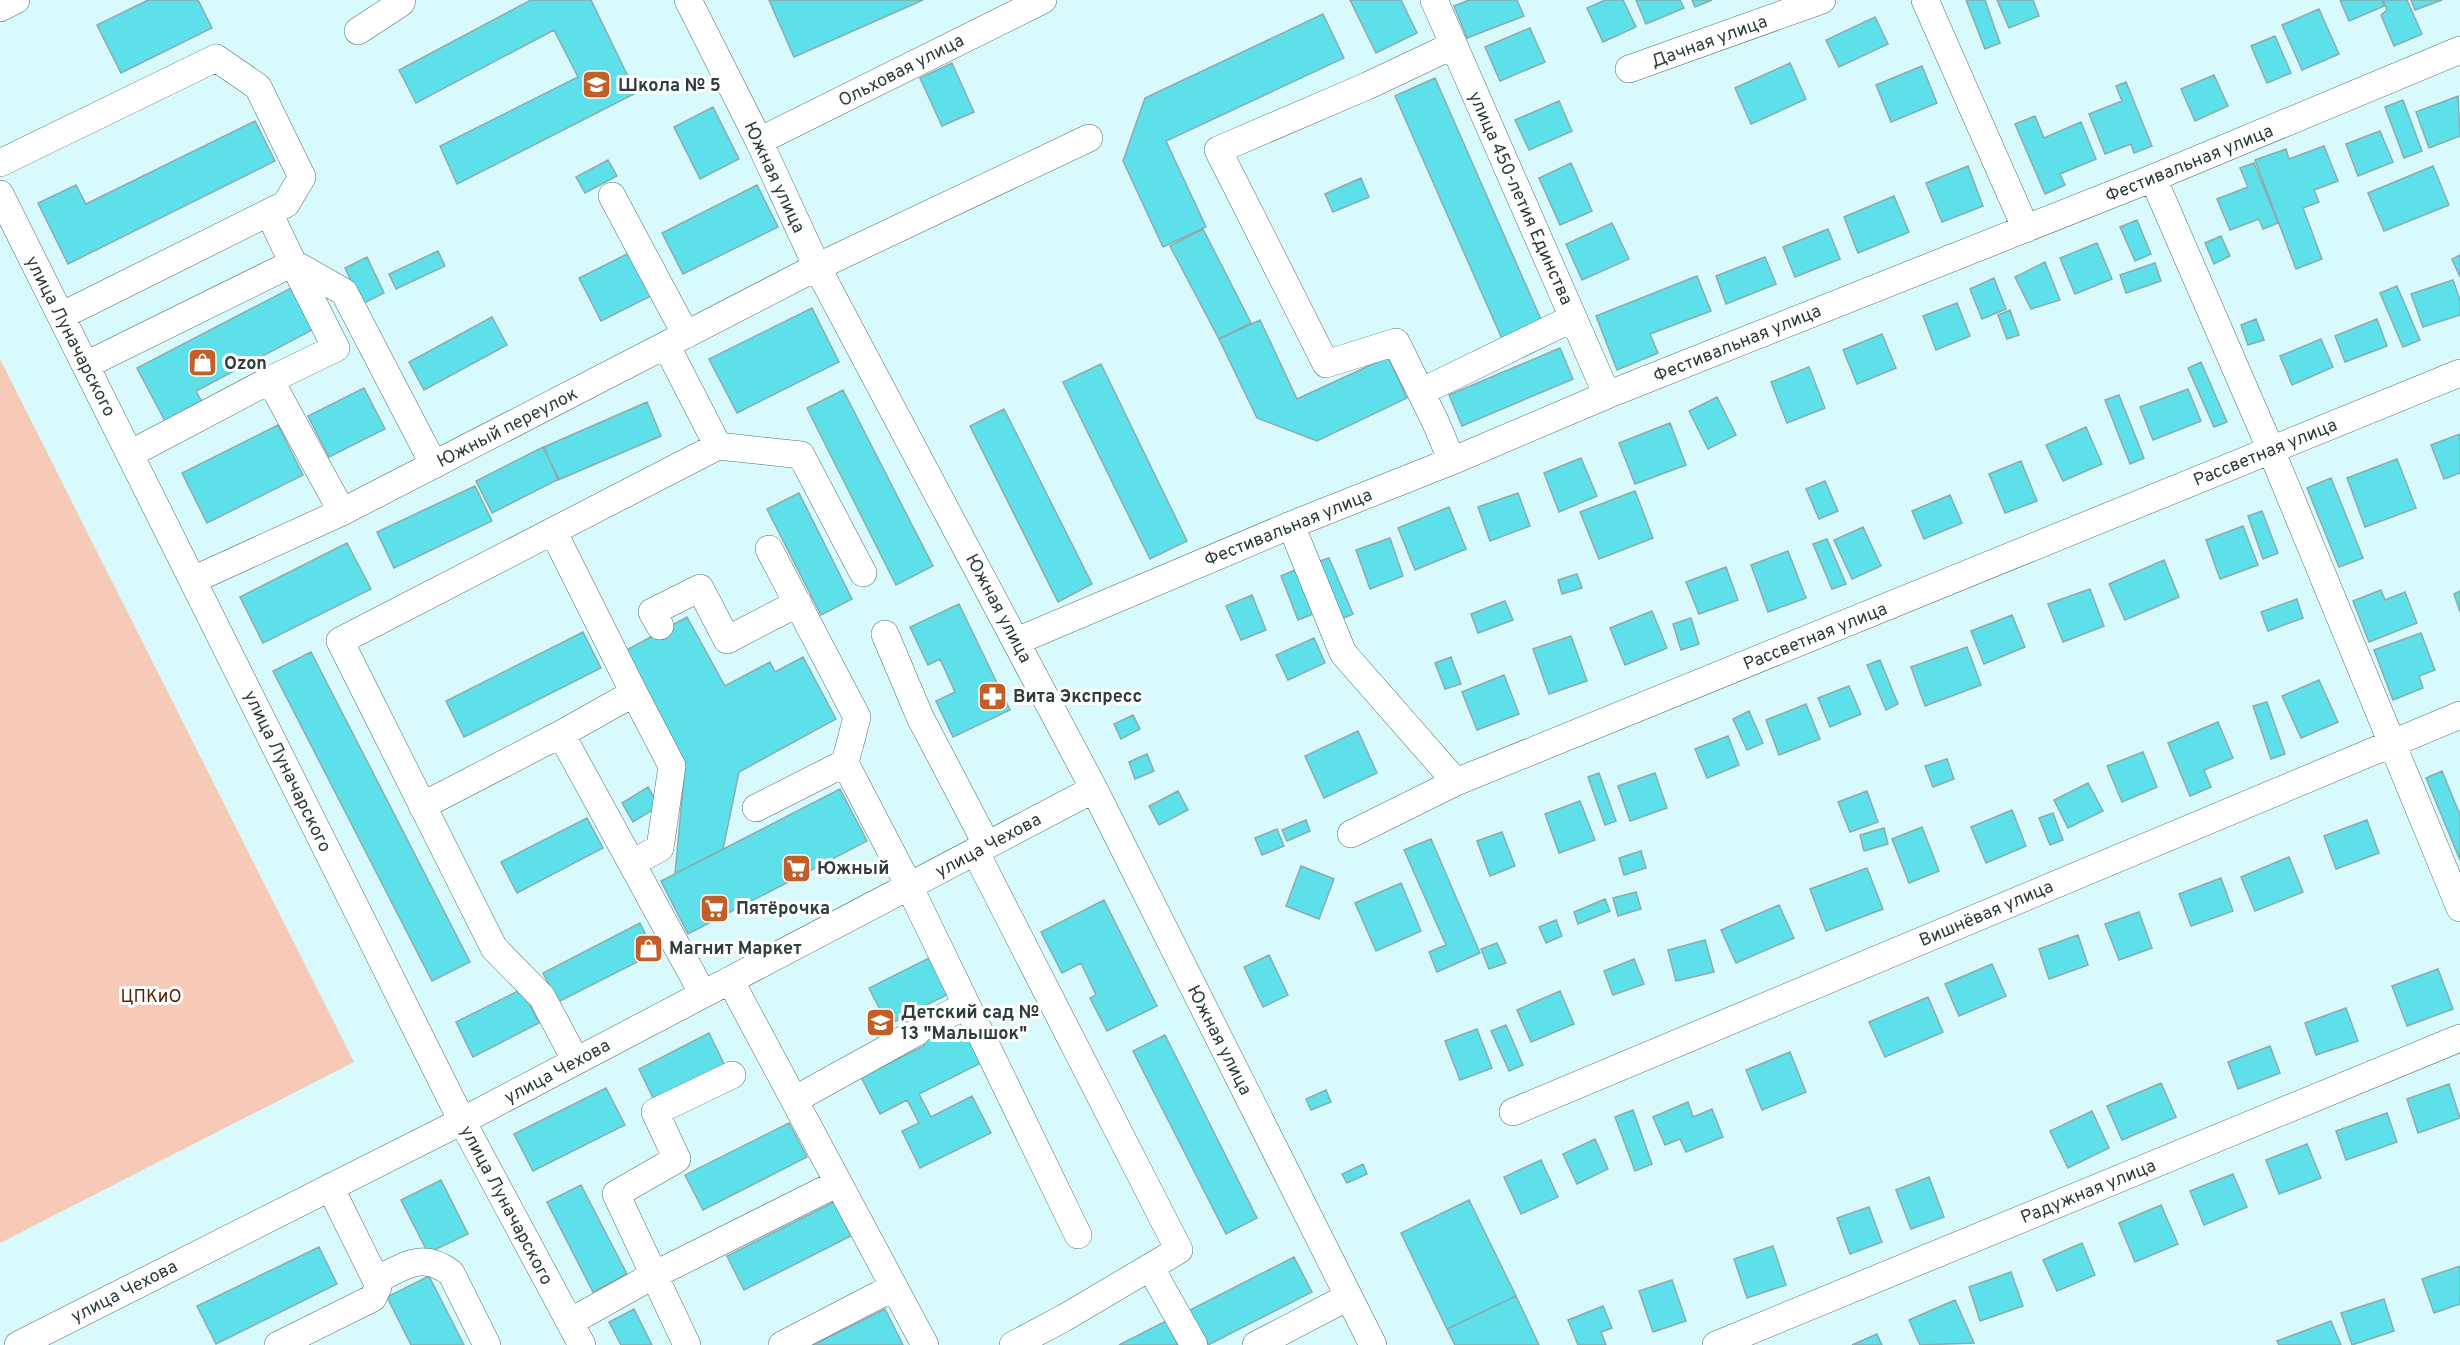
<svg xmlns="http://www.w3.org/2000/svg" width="2460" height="1345" viewBox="0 0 2460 1345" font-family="Overpass,sans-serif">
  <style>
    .green { fill: #f6cab6 }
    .building { fill: #5de0ea; stroke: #8babae; stroke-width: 1.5 }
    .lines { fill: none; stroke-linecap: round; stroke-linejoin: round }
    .minor-casing { stroke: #516f72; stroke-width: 28 }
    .minor { stroke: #fff; stroke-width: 27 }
    .labels { text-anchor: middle; stroke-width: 6; stroke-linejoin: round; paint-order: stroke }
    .street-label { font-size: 18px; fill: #2f3d3e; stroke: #fff }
    .poi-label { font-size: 18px; font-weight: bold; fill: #2f3d3e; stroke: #fff; text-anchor: start }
    .park-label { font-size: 18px; fill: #562204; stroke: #fff }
  </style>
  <rect width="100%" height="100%" fill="#d8fafd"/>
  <path class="green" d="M0 359 354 1062 0 1243Z"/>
  <path class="building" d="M148 0H198L212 28 121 73 97 25Z
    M531 0H591L636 93 457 184 440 146 578 77 554 30 416 103 399 70Z
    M769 0H923L794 57Z
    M1350 0H1401L1417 33 1376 53Z
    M1469 0H1517L1524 16 1467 38 1454 6Z
    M1605 0H1623L1636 27 1603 42 1587 8Z
    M1636 0H1680L1684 8 1646 24Z
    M1692 0H1712L1695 7Z
    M1966 0H1985L2000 43 1985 49Z
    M1997 0H2033L2039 16 2009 28Z
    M2340 0H2382L2384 6 2349 21Z
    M2383 0H2407L2422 34 2394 46 2381 15 2387 10Z
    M2411 0H2442L2415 10Z
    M2319 9 2339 54 2302 70 2282 25Z
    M1323 14 1344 58 1166 141 1206 227 1163 247 1123 161 1145 98Z
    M1875 17 1888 44 1839 67 1826 40Z
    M1530 28 1545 62 1500 81 1485 47Z
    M2275 36 2291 73 2267 83 2251 46Z
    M952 63 974 112 942 126 920 78Z
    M1790 63 1806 99 1751 124 1735 88Z
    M1922 66 1937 103 1891 122 1876 85Z
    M2214 75 2228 106 2195 121 2181 89Z
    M1435 78 1543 324 1503 341 1395 96Z
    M2126 82 2152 146 2134 153 2131 144 2105 154 2089 114 2122 101 2116 86Z
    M2458 96 2460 136 2429 148 2416 112Z
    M2403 100 2422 151 2404 158 2385 107Z
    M1559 101 1572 131 1529 150 1515 120Z
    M713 107 739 159 700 179 674 127Z
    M2035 116 2044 138 2081 122 2096 159 2060 174 2065 185 2045 194 2015 124Z
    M255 121 275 161 68 264 38 203 76 185 86 204Z
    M2380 131 2393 162 2358 176 2346 144Z
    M2324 146 2338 181 2314 190 2319 202 2303 208 2322 259 2296 269 2255 160 2286 149 2289 159Z
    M608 160 617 176 585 193 576 177Z
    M1571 163 1592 211 1560 225 1539 178Z
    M2254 163 2278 223 2263 229 2259 219 2230 230 2217 199 2248 187 2240 168Z
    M1968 166 1983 206 1942 222 1926 183Z
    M2433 166 2449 205 2384 231 2368 193Z
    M1361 178 1369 197 1333 212 1325 194Z
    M757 185 778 227 683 274 662 233Z
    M1894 196 1909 232 1858 253 1844 217Z
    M2137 220 2151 254 2135 261 2120 227Z
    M1612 223 1629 259 1582 280 1566 244Z
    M1203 229 1251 323 1219 339 1170 246Z
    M1828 229 1840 259 1795 277 1783 247Z
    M2221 236 2230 256 2214 264 2205 243Z
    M2097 243 2112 279 2075 294 2060 258Z
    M438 251 445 266 396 289 389 274Z
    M631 252 653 295 601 321 579 278Z
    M2460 255V277L2452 259Z
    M367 257 384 293 362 304 345 268Z
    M1765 257 1776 284 1726 304 1716 276Z
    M2045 262 2060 300 2031 309 2015 277Z
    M2155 263 2161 281 2126 293 2120 275Z
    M1697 276 1711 311 1650 334 1658 353 1617 370 1596 316Z
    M1994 278 2006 309 1982 319 1970 289Z
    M2453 280 2460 300V315L2423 327 2411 294Z
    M2397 286 2420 340 2403 347 2380 293Z
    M293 287 314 329 196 391 204 406 167 425 137 368Z
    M1957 303 1970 336 1936 350 1923 316Z
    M812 308 839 362 737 413 709 359Z
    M2010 310 2019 335 2007 339 1998 315Z
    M492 317 507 345 424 390 409 362Z
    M2256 319 2264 340 2248 345 2241 325Z
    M2377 319 2387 346 2345 362 2335 336Z
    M1260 320 1297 399 1388 357 1407 398 1317 441 1257 418 1219 339Z
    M1882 334 1896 368 1857 384 1843 350Z
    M2321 339 2333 367 2292 385 2280 356Z
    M1560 348 1573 379 1462 426 1449 395Z
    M2201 362 2227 422 2214 427 2188 368Z
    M1101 364 1187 541 1150 559 1063 382Z
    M1809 367 1825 408 1787 423 1771 382Z
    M364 388 385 429 329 457 308 416Z
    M2188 389 2201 421 2153 440 2140 407Z
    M843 390 933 566 896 585 807 408Z
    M2119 395 2144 458 2130 464 2105 400Z
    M1717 397 1736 435 1708 449 1689 411Z
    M647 402 661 436 558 480 544 447Z
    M1004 409 1092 584 1058 602 970 426Z
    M1670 423 1686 465 1635 484 1619 443Z
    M278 425 303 475 207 523 182 473Z
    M2086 427 2102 464 2063 481 2046 445Z
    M2460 434V473L2444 479 2431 445Z
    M543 447 559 479 492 513 476 481Z
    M1581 458 1597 496 1559 512 1544 473Z
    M2397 459 2416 508 2365 527 2347 478Z
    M2021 461 2037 501 2005 513 1989 474Z
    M2331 478 2363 558 2339 567 2307 488Z
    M1825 481 1838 511 1819 519 1806 489Z
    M475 486 492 521 394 568 377 532Z
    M1635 491 1653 538 1599 559 1580 512Z
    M799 493 852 599 821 615 767 509Z
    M1518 493 1530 526 1490 541 1478 507Z
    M1950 495 1962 523 1924 539 1912 511Z
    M1449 507 1466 549 1415 570 1398 528Z
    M2262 511 2278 553 2263 559 2248 516Z
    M2243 526 2258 565 2220 579 2206 540Z
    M1863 527 1881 566 1852 579 1834 540Z
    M1390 538 1403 576 1370 589 1356 550Z
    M1827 539 1846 584 1832 589 1813 544Z
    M347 543 371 589 263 643 240 597Z
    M1788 551 1806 598 1768 612 1751 565Z
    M1329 558 1353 614 1341 619 1317 562Z
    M2164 560 2179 597 2125 620 2109 584Z
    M1726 567 1738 600 1699 614 1686 582Z
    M1295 570 1313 614 1298 620 1281 576Z
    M1577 574 1582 588 1562 594 1558 580Z
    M2090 589 2104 626 2063 642 2048 604Z
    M2381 590 2385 600 2405 592 2417 623 2369 642 2353 601Z
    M2460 591V612L2454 594Z
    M1252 595 1266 630 1241 640 1226 606Z
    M2297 599 2303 618 2268 631 2261 612Z
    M1505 601 1513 620 1478 633 1471 614Z
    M959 604 1010 710 953 737 936 701 955 692 940 659 928 665 910 627Z
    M1652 611 1667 648 1625 665 1610 628Z
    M2012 615 2025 647 1984 664 1971 631Z
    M687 617 725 686 770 662 775 672 803 657 836 719 739 772 723 849 675 874 685 766 623 652Z
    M1691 618 1699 644 1681 650 1673 624Z
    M583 632 601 668 464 737 446 701Z
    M2421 633 2435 670 2419 676 2423 688 2393 700 2374 650Z
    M1571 636 1587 681 1549 694 1533 649Z
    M1314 638 1325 663 1288 680 1276 655Z
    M1967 647 1981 685 1925 706 1911 667Z
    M311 652 470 962 432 981 273 671Z
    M1451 657 1461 684 1445 689 1435 663Z
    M1880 660 1898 704 1886 710 1867 665Z
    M1504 675 1519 714 1477 730 1462 692Z
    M2319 680 2338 722 2301 738 2282 696Z
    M1849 686 1861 714 1830 727 1818 698Z
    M2267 702 2285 754 2271 759 2253 706Z
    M1806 704 1820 739 1779 755 1766 720Z
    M1749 711 1763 743 1747 750 1733 719Z
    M1133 715 1140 729 1121 739 1114 724Z
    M2218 722 2233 758 2204 770 2211 787 2190 796 2168 743Z
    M1358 731 1377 773 1324 798 1305 756Z
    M1728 736 1739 765 1707 778 1695 749Z
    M2143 752 2157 787 2122 802 2107 766Z
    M1147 754 1154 771 1135 779 1129 762Z
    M1947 759 1954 779 1933 787 1925 766Z
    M2442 771 2460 815V860L2426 778Z
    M1599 773 1616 821 1605 825 1588 777Z
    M1655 773 1667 808 1630 821 1618 786Z
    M2088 783 2103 811 2068 828 2054 800Z
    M648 787 659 806 633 822 622 803Z
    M840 789 867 841 688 934 661 881Z
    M1178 791 1188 810 1159 825 1149 806Z
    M1867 791 1878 822 1850 832 1838 802Z
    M1580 801 1595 840 1559 853 1545 814Z
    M2012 810 2026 846 1986 863 1971 827Z
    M2053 813 2063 840 2050 845 2039 818Z
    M587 818 603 848 517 893 501 862Z
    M1306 820 1310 831 1287 841 1282 830Z
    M2367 820 2379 853 2336 869 2324 836Z
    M1922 827 1939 871 1909 883 1892 839Z
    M1884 828 1888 844 1864 851 1860 835Z
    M1277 829 1284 846 1262 855 1255 838Z
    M1502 832 1515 866 1490 876 1477 841Z
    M1431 839 1480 953 1437 972 1429 952 1446 945 1404 850Z
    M1641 851 1646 868 1624 875 1619 858Z
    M2289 857 2303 892 2255 911 2241 877Z
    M1301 866 1334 879 1319 919 1286 906Z
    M1867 868 1883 909 1826 931 1810 889Z
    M2221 878 2233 911 2191 926 2179 894Z
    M1401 883 1421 931 1376 951 1355 903Z
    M1636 892 1641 909 1618 916 1613 898Z
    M1605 899 1610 911 1578 924 1574 912Z
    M1104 900 1157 1006 1107 1031 1090 998 1096 995 1081 963 1062 973 1041 932Z
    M1779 905 1794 938 1736 963 1721 930Z
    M2139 912 2152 948 2119 960 2105 924Z
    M1556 920 1562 936 1546 943 1539 927Z
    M640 923 655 953 558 1002 543 973Z
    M2078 935 2088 965 2049 979 2039 949Z
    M1705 940 1714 972 1676 981 1668 950Z
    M1497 943 1506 963 1489 969 1481 949Z
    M939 953 957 990 918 1009 935 1041 964 1026 983 1062 919 1094 931 1117 972 1096 991 1133 920 1168 902 1131 919 1123 907 1100 880 1114 861 1077 924 1046 908 1015 888 1025 869 988Z
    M1269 955 1288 995 1263 1007 1244 967Z
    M1634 959 1644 984 1613 995 1604 971Z
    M1992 964 2006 996 1959 1016 1945 984Z
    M2438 969 2453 1009 2407 1026 2392 986Z
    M522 989 539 1023 473 1057 456 1022Z
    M1560 991 1574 1024 1531 1042 1517 1010Z
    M1928 997 1943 1032 1885 1057 1869 1022Z
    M2346 1008 2358 1041 2316 1055 2305 1023Z
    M1506 1025 1523 1065 1509 1071 1491 1031Z
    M1477 1029 1492 1068 1460 1080 1445 1041Z
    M709 1033 724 1064 654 1100 639 1069Z
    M1165 1035 1257 1218 1226 1234 1133 1051Z
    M2270 1046 2280 1073 2238 1089 2228 1062Z
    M1790 1052 1806 1092 1762 1110 1746 1070Z
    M2161 1083 2176 1117 2122 1140 2107 1106Z
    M2449 1084 2460 1118 2418 1133 2407 1099Z
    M606 1088 625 1125 533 1171 514 1134Z
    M1326 1090 1331 1102 1311 1110 1306 1099Z
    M1688 1102 1693 1117 1712 1109 1723 1137 1686 1152 1680 1139 1665 1145 1653 1117Z
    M1633 1110 1652 1164 1635 1171 1615 1117Z
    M2092 1111 2109 1148 2068 1168 2050 1131Z
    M2387 1113 2397 1142 2346 1160 2336 1131Z
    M789 1123 807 1157 703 1210 685 1175Z
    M1595 1139 1608 1169 1577 1184 1563 1154Z
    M2307 1144 2321 1178 2279 1194 2266 1160Z
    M1541 1160 1558 1197 1521 1214 1504 1177Z
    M1363 1164 1367 1174 1347 1183 1342 1174Z
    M2233 1174 2247 1207 2204 1225 2190 1191Z
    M1929 1177 1944 1217 1911 1229 1896 1190Z
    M441 1180 468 1234 428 1253 401 1200Z
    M581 1185 627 1274 593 1292 547 1202Z
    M1469 1200 1516 1296 1447 1329 1401 1233Z
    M834 1202 851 1236 744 1290 727 1256Z
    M2161 1205 2178 1244 2135 1262 2119 1223Z
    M1869 1207 1882 1242 1850 1254 1837 1218Z
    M2082 1243 2095 1275 2057 1291 2043 1260Z
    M1773 1246 1786 1285 1747 1298 1734 1259Z
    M319 1247 337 1284 216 1344 197 1306Z
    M1294 1257 1312 1292 1208 1345H1203L1186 1312Z
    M2460 1266V1304L2434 1313 2422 1279Z
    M2011 1272 2023 1306 1980 1321 1969 1287Z
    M429 1276 464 1345H411L387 1297Z
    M1672 1280 1686 1321 1653 1332 1639 1291Z
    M1516 1296 1539 1345H1455L1447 1329Z
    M2384 1299 2394 1331 2352 1345 2341 1313Z
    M1955 1300 1974 1343 1920 1345 1909 1320Z
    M1603 1306 1612 1328 1601 1332 1606 1345H1578L1568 1320Z
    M634 1309 652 1345H621L609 1322Z
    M885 1309 903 1345H813Z
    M1166 1321 1178 1345H1119Z
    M2331 1321 2341 1345H2279L2277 1341Z
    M1877 1334 1882 1345H1852Z"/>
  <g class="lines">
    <defs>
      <path id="minor" d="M688 0 759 141 817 267 1094 789 1373 1345
        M1434 0 1607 395
        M1925 0 2026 229
        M0 8 16 0
        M358 31 401 3 402 0
        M1629 69 1822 0
        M759 141 1043 0
        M0 163 216 58 258 87 302 177 286 204 61 316
        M2153 178 2271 450 2460 908
        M0 194 462 1121 582 1345
        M612 196 686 335
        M293 263 336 348 270 380 342 512
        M293 263 344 292 434 465
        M86 365 293 263 269 213
        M1421 392 1573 318
        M718 446 801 455 863 573
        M130 454 270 380
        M1452 461 1435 421 1396 342 1326 364 1218 150 1367 86 1454 45
        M1291 525 1343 653 1456 782 2460 373
        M553 531 634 693 561 734
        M769 549 857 717 845 763
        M193 580 342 512 817 267 1089 138
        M660 626 652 612 700 588 727 640 798 603
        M885 634 920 717 987 845
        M1017 641 1291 525 1452 461 1607 395 2153 178 2460 50
        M422 806 561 734 703 994
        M756 808 845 763 909 886 1078 1235
        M1351 834 1456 782
        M975 851 1179 1250 1064 1318 1013 1345
        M632 863 660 848 672 766 634 693
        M730 980 925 1345
        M927 1026 966 1005
        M576 1061 542 997 494 948 340 641 718 446 666 345
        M794 1100 917 1032
        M1513 1112 2460 715
        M1150 1267 1194 1345
        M376 1280C405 1266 422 1251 451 1273L487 1345
        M570 1322 654 1275 838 1183
        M18 1345 462 1121 1094 789
        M278 1345 373 1298 378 1287 376 1280 330 1187
        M687 1345 616 1194 677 1159 655 1112 732 1075
        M782 1345 894 1287
        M1256 1345 1348 1297
        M1716 1345 2460 1038"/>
    </defs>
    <use href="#minor" class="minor-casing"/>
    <use href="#minor" class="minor"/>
  </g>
  <defs>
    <symbol id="school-square" viewBox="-11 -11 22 22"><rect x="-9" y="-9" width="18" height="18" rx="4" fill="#c25e28" stroke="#fff"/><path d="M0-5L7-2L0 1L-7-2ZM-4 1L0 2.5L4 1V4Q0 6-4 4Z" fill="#fff"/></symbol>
    <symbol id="shop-square" viewBox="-11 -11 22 22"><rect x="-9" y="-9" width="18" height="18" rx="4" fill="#c25e28" stroke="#fff"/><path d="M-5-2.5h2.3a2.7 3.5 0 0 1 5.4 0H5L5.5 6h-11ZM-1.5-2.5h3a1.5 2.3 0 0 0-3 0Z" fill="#fff"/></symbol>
    <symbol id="pharmacy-square" viewBox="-11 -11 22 22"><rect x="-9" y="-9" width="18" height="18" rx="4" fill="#c25e28" stroke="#fff"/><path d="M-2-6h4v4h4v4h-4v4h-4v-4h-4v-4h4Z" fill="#fff"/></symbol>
    <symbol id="supermarket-square" viewBox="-11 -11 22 22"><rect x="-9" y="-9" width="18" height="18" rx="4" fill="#c25e28" stroke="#fff"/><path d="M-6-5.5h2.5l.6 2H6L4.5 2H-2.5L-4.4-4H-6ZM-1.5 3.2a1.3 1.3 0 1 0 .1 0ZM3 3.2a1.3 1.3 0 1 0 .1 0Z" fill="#fff"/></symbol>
  </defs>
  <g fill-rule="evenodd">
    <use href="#school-square" x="580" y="68" width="33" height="33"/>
    <use href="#shop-square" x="186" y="346" width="33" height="33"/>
    <use href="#pharmacy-square" x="976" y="680" width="33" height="33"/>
    <use href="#supermarket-square" x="780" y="852" width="33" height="33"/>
    <use href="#supermarket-square" x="698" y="892" width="33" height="33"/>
    <use href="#shop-square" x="632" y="932" width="33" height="33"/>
    <use href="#school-square" x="864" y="1006" width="33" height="33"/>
  </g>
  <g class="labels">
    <g class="street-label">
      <text transform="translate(1709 41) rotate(-20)" y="6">Дачная улица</text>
      <text transform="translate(901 70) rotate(-27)" y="6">Ольховая улица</text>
      <text transform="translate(2189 163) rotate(-22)" y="6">Фестивальная улица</text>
      <text transform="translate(775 177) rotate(65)" y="6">Южная улица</text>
      <text transform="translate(1521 198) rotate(66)" y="6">улица 450-летия Единства</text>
      <text transform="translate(71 336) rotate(63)" y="6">улица Луначарского</text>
      <text transform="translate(1737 343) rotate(-22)" y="6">Фестивальная улица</text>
      <text transform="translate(507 427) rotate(-27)" y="6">Южный переулок</text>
      <text transform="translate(2265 452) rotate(-22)" y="6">Рассветная улица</text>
      <text transform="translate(1288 527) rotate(-22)" y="6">Фестивальная улица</text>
      <text transform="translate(999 608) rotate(62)" y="6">Южная улица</text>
      <text transform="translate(1815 636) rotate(-22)" y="6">Рассветная улица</text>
      <text transform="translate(288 771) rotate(64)" y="6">улица Луначарского</text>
      <text transform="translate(988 845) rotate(-28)" y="6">улица Чехова</text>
      <text transform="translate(1986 913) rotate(-23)" y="6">Вишнёвая улица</text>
      <text transform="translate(1220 1040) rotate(63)" y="6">Южная улица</text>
      <text transform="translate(557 1071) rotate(-28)" y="6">улица Чехова</text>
      <text transform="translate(2088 1191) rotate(-22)" y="6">Радужная улица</text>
      <text transform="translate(507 1205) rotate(62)" y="6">улица Луначарского</text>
      <text transform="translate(124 1291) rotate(-27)" y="6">улица Чехова</text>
    </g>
    <g class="poi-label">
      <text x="618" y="91">Школа № 5</text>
      <text x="224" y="369">Ozon</text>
      <text x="1013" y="702">Вита Экспресс</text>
      <text x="817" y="874">Южный</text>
      <text x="736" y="914">Пятёрочка</text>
      <text x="669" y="954">Магнит Маркет</text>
      <text x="901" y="1018">Детский сад №<tspan x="901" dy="21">13 "Малышок"</tspan></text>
    </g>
    <g class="park-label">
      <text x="151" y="1002">ЦПКиО</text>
    </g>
  </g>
</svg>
